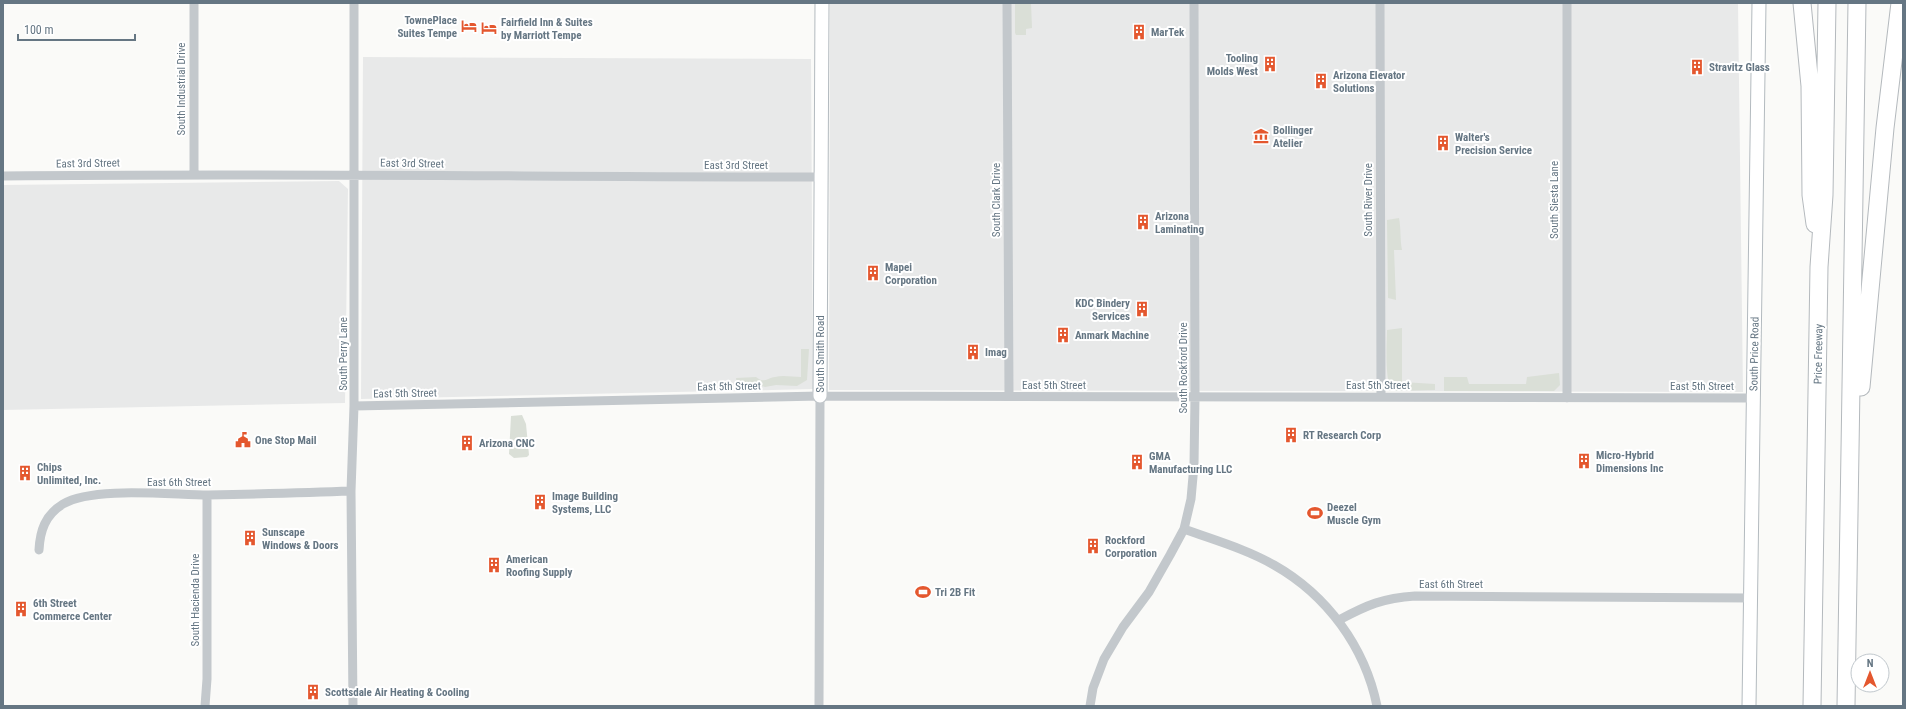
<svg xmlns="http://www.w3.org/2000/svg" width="1906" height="709" viewBox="0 0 1906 709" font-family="'Roboto Condensed',sans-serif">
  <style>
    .built { fill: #e8e9e9 }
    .green { fill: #dadfd7 }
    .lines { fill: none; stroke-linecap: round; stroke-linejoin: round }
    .secondary-casing { stroke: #b3babf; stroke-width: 15 }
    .highway-casing { stroke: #b4b9bd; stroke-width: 19 }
    .street { stroke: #c3c8cc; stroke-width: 9 }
    .secondary { stroke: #fff; stroke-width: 13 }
    .highway { stroke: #fff; stroke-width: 17 }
    .labels { text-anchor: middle; stroke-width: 4; stroke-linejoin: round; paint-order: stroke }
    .poi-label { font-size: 11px; font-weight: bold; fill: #657683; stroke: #fff; text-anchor: start }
    .street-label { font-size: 11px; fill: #657683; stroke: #fff }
  </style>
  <rect width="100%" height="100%" fill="#fafaf8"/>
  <path class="built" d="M830 3H1738L1743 392 829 390Z
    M363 57 811 59 813 389 361 399Z
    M339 181 348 189 345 403 3 410V185Z"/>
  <path class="green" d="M1015 3H1031L1032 28 1026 29V35H1016L1015 33Z
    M1399 218C1401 228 1400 240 1402 250H1394L1396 300 1388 298 1387 220Z
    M1402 328V382L1435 384V390L1393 391C1384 383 1387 343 1387 330Z
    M801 349H809L807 380 797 386 776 385 765 387 757 384 737 385 736 378 756 377C764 384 767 378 775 377 783 375 793 377 801 377Z
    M1559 373 1560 385 1554 391H1444V377H1467L1469 384H1526L1527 377Z
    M522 415 526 424 529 455 527 457 514 458 509 454 511 416Z"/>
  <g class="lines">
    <defs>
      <path id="secondary" d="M820 396 822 3
        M1749 706 1759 3"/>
      <path id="highway" d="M1802 3 1810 86 1811 195 1815 224
        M1861 387 1885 128 1900 3
        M1812 706 1819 267 1824 195 1827 3
        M1846 706 1857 3"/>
    </defs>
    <use href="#secondary" class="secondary-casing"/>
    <use href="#highway" class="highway-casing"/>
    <path class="street" d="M194 3V174
      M1007 3 1009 396
      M1380 3 1381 397
      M1567 3V398
      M3 176C276 173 548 177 821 177
      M354 406 820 396 1753 398
      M1184 529C1214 540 1246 549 1274 565 1327 595 1365 647 1377 706
      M39 550C40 531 45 515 63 504 93 486 172 495 208 495 256 494 304 493 351 491
      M1339 620C1367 605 1383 598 1415 596L1751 598
      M205 706 207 679V495
      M353 706 351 491 354 406V3
      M819 706 820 396
      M1090 706 1093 688 1104 659 1123 627 1149 592 1170 555 1184 529 1191 499 1194 465 1195 397 1194 3"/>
    <use href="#secondary" class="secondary"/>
    <use href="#highway" class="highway"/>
  </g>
  <defs>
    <symbol id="hotel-bare" viewBox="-9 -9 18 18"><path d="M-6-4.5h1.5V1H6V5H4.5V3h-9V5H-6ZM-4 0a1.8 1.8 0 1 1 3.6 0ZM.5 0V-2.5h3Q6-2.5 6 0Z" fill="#e4572e" stroke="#fff" stroke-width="2.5" paint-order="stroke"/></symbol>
    <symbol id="building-bare" viewBox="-9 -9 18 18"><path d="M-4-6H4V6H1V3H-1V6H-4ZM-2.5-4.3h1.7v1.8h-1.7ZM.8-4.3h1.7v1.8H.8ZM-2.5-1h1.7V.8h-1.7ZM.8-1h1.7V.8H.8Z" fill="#e4572e" stroke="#fff" stroke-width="2.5" paint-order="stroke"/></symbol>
    <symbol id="museum-bare" viewBox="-9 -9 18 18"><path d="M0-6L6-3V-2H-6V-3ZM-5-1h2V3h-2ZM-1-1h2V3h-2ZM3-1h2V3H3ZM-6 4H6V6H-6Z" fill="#e4572e" stroke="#fff" stroke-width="2.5" paint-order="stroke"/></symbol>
    <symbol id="civic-bare" viewBox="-9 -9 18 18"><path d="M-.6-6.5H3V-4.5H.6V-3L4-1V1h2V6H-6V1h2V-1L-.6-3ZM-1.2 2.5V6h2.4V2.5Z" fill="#e4572e" stroke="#fff" stroke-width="2.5" paint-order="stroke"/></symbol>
    <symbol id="stadium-bare" viewBox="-9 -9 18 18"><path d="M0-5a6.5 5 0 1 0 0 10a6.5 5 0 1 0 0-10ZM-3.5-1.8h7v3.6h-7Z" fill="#e4572e" stroke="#fff" stroke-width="2.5" paint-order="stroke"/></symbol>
  </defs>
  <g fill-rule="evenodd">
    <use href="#hotel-bare" x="458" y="15" width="22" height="22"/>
    <use href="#hotel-bare" x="478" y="17" width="22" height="22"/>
    <use href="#building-bare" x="1128" y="21" width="22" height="22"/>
    <use href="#building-bare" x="1259" y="53" width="22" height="22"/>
    <use href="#building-bare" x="1686" y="56" width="22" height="22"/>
    <use href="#building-bare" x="1310" y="70" width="22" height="22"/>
    <use href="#museum-bare" x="1250" y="125" width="22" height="22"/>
    <use href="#building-bare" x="1432" y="132" width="22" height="22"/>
    <use href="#building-bare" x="1132" y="211" width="22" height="22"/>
    <use href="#building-bare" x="862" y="262" width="22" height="22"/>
    <use href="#building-bare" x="1131" y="298" width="22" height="22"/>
    <use href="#building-bare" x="1052" y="324" width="22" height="22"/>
    <use href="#building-bare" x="962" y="341" width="22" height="22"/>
    <use href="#building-bare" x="1280" y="424" width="22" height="22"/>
    <use href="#civic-bare" x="232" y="429" width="22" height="22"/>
    <use href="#building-bare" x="456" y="432" width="22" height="22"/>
    <use href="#building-bare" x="1573" y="450" width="22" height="22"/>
    <use href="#building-bare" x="1126" y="451" width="22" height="22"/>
    <use href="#building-bare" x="14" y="462" width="22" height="22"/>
    <use href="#building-bare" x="529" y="491" width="22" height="22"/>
    <use href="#stadium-bare" x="1304" y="502" width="22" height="22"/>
    <use href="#building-bare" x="239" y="527" width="22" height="22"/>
    <use href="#building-bare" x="1082" y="535" width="22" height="22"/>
    <use href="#building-bare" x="483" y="554" width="22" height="22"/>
    <use href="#stadium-bare" x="912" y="581" width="22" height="22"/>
    <use href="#building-bare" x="10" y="598" width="22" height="22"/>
    <use href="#building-bare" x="302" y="681" width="22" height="22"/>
  </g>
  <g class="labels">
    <g class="poi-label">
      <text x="457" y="24" text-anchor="end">TownePlace<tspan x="457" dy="13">Suites Tempe</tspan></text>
      <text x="501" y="26">Fairfield Inn &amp; Suites<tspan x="501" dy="13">by Marriott Tempe</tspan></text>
      <text x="1151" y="36">MarTek</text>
      <text x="1258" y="62" text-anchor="end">Tooling<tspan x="1258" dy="13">Molds West</tspan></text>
      <text x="1709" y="71">Stravitz Glass</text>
      <text x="1333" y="79">Arizona Elevator<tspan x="1333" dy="13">Solutions</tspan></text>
      <text x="1273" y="134">Bollinger<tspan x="1273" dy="13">Atelier</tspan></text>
      <text x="1455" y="141">Walter's<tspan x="1455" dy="13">Precision Service</tspan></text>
      <text x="1155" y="220">Arizona<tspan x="1155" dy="13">Laminating</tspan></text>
      <text x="885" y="271">Mapei<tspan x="885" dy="13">Corporation</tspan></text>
      <text x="1130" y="307" text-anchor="end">KDC Bindery<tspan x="1130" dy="13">Services</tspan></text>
      <text x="1075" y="339">Anmark Machine</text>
      <text x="985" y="356">Imag</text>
      <text x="1303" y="439">RT Research Corp</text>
      <text x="255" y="444">One Stop Mail</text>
      <text x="479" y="447">Arizona CNC</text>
      <text x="1596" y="459">Micro-Hybrid<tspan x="1596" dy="13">Dimensions Inc</tspan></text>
      <text x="1149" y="460">GMA<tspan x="1149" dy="13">Manufacturing LLC</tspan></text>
      <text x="37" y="471">Chips<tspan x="37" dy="13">Unlimited, Inc.</tspan></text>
      <text x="552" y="500">Image Building<tspan x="552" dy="13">Systems, LLC</tspan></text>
      <text x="1327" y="511">Deezel<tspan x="1327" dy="13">Muscle Gym</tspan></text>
      <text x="262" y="536">Sunscape<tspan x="262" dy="13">Windows &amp; Doors</tspan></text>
      <text x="1105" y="544">Rockford<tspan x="1105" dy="13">Corporation</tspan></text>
      <text x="506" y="563">American<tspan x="506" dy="13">Roofing Supply</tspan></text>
      <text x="935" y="596">Tri 2B Fit</text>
      <text x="33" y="607">6th Street<tspan x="33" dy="13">Commerce Center</tspan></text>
      <text x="325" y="696">Scottsdale Air Heating &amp; Cooling</text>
    </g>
    <g class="street-label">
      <text transform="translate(181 89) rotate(-90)" y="4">South Industrial Drive</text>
      <text transform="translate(88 163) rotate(-1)" y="4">East 3rd Street</text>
      <text transform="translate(412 163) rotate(1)" y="4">East 3rd Street</text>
      <text x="736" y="169">East 3rd Street</text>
      <text transform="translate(996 200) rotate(-90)" y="4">South Clark Drive</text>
      <text transform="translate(1368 200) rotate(-90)" y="4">South River Drive</text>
      <text transform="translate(1554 200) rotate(-90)" y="4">South Siesta Lane</text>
      <text transform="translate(343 354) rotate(-90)" y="4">South Perry Lane</text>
      <text transform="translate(820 354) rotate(-90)" y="4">South Smith Road</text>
      <text transform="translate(1754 354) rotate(-89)" y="4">South Price Road</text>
      <text transform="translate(1818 354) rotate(-89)" y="4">Price Freeway</text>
      <text transform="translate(1183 368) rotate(-90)" y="4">South Rockford Drive</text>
      <text x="1054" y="389">East 5th Street</text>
      <text x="1378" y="389">East 5th Street</text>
      <text transform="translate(729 386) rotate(-1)" y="4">East 5th Street</text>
      <text x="1702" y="390">East 5th Street</text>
      <text transform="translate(405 393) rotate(-1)" y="4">East 5th Street</text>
      <text x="179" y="486">East 6th Street</text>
      <text x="1451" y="588">East 6th Street</text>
      <text transform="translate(195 600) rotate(-90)" y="4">South Hacienda Drive</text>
    </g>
  </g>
  <rect width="1906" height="709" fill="none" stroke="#657683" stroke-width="8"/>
  <g transform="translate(1870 673)"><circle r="19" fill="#ffffff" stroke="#c1c8cd"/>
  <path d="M0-3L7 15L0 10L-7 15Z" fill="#e4572e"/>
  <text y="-6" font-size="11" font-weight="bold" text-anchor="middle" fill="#657683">N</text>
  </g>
  <path d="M18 34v6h117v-6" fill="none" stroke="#657683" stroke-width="2"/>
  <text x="24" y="34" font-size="12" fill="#657683" stroke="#ffffff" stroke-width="3" paint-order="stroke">100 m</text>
</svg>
